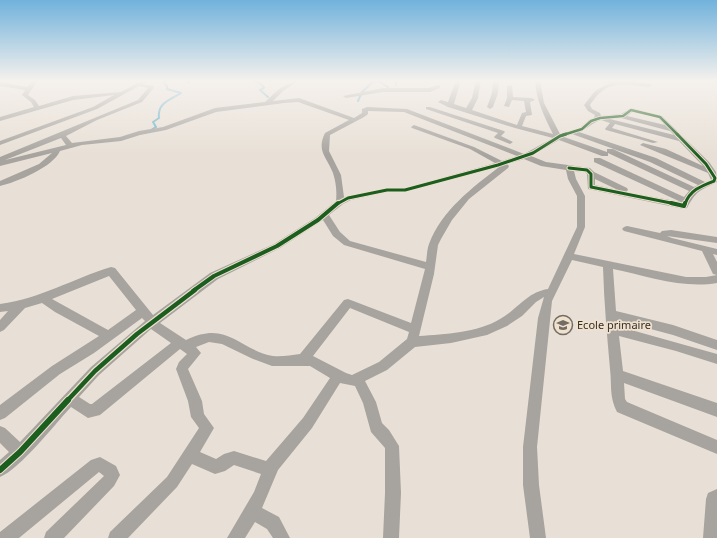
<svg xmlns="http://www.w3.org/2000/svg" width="717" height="538" viewBox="0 0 717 538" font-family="'Noto Sans',sans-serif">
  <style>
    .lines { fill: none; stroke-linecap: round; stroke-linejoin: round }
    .stream { stroke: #60b0c9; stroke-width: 2 }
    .street { fill: #a7a39e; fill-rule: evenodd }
    .cycleway-far4-casing { stroke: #f0e1ce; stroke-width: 4 }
    .cycleway-far3-casing { stroke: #f0e1ce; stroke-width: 5 }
    .cycleway-far2-casing { stroke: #f0e1ce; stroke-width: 6 }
    .cycleway-far1-casing { stroke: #f0e1ce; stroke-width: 7 }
    .cycleway-casing { stroke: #f0e1ce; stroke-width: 8 }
    .cycleway-far4 { stroke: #1b5e20; stroke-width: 2.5 }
    .cycleway-far3 { stroke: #1b5e20; stroke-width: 3 }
    .cycleway-far2 { stroke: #1b5e20; stroke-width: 4 }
    .cycleway-far1 { stroke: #1b5e20; stroke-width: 4.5 }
    .cycleway { stroke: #1b5e20; stroke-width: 6 }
    .labels { text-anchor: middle; stroke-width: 3.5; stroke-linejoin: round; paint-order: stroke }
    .poi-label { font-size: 11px; fill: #342e27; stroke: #f0e1ce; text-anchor: start }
  </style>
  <rect width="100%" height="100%" fill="#e8e0d6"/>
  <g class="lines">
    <path class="stream" d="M185 80 189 83
      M253 80 261 84 264 88 260 90 268 97
      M377 80 388 87
      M396 80V85
      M358 101 362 92 375 80
      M151 130 156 127 153 122 159 118C157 103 170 100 181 93L167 89V86L164 83 166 81 160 80"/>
    <path class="street" d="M33 80H38L28 95 35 100 39 106 73 96 121 92 143 80H149L143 84 154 86 153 89 142 102 97 120 66 136 72 143 120 137 139 131 163 127 215 108 265 102 279 89 295 80H300L283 91 273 101 299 98 354 118 362 113V109L367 107 407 109 524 154 553 138 515 128 448 107 438 102 441 100 448 102 456 80H461L454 104 466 108 472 98 476 80H481L478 98 472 110 517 125 522 113 526 112 524 101 512 100 509 107 504 106 507 98V86L512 85 513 97 532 98 535 100 530 102 532 115 526 116 522 126 553 134C544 116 536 100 535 80H540L544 103 560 134 580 128 589 120 594 118 595 115 588 111 584 105 595 91 609 83 598 82 596 80H622L651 84 652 85 649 87C622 84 607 79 590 105L592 109 600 113 601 116 621 114 631 108 662 116 709 162 716 172 717 182C699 191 697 190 687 208L684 209 588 189 587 174 585 172 574 171 576 179 585 196V227L574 254 686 277H706L717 275V283C683 289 647 276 613 269L616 311 673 325 717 340V350L673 335 617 320V326L717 354V364L676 351 619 336 623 371 717 403V417L624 383 625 399 627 402 717 440V454L617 412C609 396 612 386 610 369 607 335 604 302 603 267L572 260 552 301 537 447 539 485 546 538H530L523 485V447L538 318 544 297 536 302 522 316 507 326 487 335 451 343 415 347 387 370 365 381 376 402 382 423 389 430 399 446 401 493 399 538H383L385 493V448L371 432 363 403 355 386 340 383 312 428 278 470 262 508 279 517 290 538H273L267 529 255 522 245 538H227L254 492 261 474 234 465 225 471 215 474 192 464 177 487 128 538H108L110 532 167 477 199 428 191 417 188 401 176 369 179 362 187 354 180 349 100 415 88 418 71 407C55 424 20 469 0 477V460L9 452 0 443V426L5 428 20 442 91 367 145 321 142 318 94 353 60 374 5 418 0 420V405L52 366 99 336 55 312 42 303 25 308 4 330 0 332V320L8 311 0 312V304C42 298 72 279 111 267L115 268 153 315 210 273 274 244 315 218 336 201C337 192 336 182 333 173 327 157 316 151 325 133L349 120 298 102 284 103 216 112 166 130 140 135 121 141 82 145 60 151C53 167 17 182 0 186V181L39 164 52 153 0 166V157L138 100 148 88 139 86 97 109 0 145V141L93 107 114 95 73 100 0 121V117L34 107 31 102 22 95 25 90 0 86V82L27 87ZM368 111 404 112 517 156 502 161 474 147 414 125 411 127 412 128 470 149 495 163 405 188H387L344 197 341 175 329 151 330 135 364 117 368 114ZM632 112 658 118 665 125 627 116ZM621 118 670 131 674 135 610 119ZM601 120 610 123 605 129 606 130 653 143 658 142 612 128 615 124 679 141 703 166 666 149 643 143 640 145 708 173 711 180 705 182 656 158 579 132C587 129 592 123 601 120ZM572 134 650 162 698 185 694 187 613 149H607V152L564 137ZM61 138 66 145 5 160ZM559 140 602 156H608V153L689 191 684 197 600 158H594V162L681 202 626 192 628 190 627 188 594 172 590 168 546 162 531 156ZM524 159 541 166 566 170 568 179 577 196V227L548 289C527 292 518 309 500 319 477 333 445 334 419 336L434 274 438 245 441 239 452 220 469 199 508 168 509 166 507 164ZM499 167C472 188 442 210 429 244 427 249 427 256 426 262L350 241 340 232 329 215 343 204 351 200 387 192H405ZM595 179 618 190 595 185ZM323 220 333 236 344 245 425 269 411 323 348 299 344 300 300 354C291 355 282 357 273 356 237 349 228 320 186 340L160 323 218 279 280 248ZM109 276 136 310 108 330 52 299ZM350 308 409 332 407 339 379 362 352 375 346 373 313 356ZM151 329 171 343 92 404H90L79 397 99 375ZM209 342 222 344 253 359 272 366H310L330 378 303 418 266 461 234 451 224 454 216 459 200 452 214 428 204 414 202 401 188 369 201 353 196 347Z
      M493 80H499L498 93 493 107 490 109 487 107 492 93Z
      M438 85 440 86V88L430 92H383L346 98 343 96 383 88H429Z
      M426 107H430L504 131 505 132 501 136 513 142 510 144 495 138 494 137 498 133 426 109Z
      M627 226 660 233 662 231 671 230 717 237V243L667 236 672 238 717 249V255L713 254 717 262V275L713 274 702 251 624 231 622 229 624 227Z
      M100 457 116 466 120 475 114 486 64 538H44L46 532 104 476 99 472 19 538H0V532L91 460Z
      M717 489V538H703L706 499 708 493Z"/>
    <defs>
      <path id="cycleway-far4" d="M563 135 582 129 591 121 600 118 623 116 631 110 660 117 678 135"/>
      <path id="cycleway-far3" d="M677 134 706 164 715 178 714 181C701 186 690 190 685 204
        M569 168 587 170 591 174V187L676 204
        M337 204 348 198 387 190H405L498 165 533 153 560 136 566 134"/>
      <path id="cycleway-far2" d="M671 203 684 206 685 203
        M193 291 214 276 277 246 318 220 338 203"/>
      <path id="cycleway-far1" d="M67 401 95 371 137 334 195 290"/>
      <path id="cycleway" d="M0 470 20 452 68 400"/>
    </defs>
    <use href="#cycleway-far4" class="cycleway-far4-casing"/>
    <use href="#cycleway-far3" class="cycleway-far3-casing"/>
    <use href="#cycleway-far2" class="cycleway-far2-casing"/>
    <use href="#cycleway-far1" class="cycleway-far1-casing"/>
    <use href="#cycleway" class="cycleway-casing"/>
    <use href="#cycleway-far4" class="cycleway-far4"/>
    <use href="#cycleway-far3" class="cycleway-far3"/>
    <use href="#cycleway-far2" class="cycleway-far2"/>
    <use href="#cycleway-far1" class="cycleway-far1"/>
    <use href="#cycleway" class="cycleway"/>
  </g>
  <linearGradient id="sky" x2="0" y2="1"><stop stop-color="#71b2dc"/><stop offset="0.52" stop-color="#f5f1ed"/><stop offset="1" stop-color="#f5f1ed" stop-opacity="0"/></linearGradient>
  <rect width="717" height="155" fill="url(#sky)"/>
  <defs>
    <symbol id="school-ring" viewBox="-11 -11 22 22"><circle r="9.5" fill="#f0e1ce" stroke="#736c64" stroke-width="1.5"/><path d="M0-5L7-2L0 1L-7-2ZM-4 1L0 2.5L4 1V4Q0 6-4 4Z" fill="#736c64"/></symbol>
  </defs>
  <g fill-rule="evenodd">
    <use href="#school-ring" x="552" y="314" width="22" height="22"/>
  </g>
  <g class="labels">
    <g class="poi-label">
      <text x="577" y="329">Ecole primaire</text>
    </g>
  </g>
</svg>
